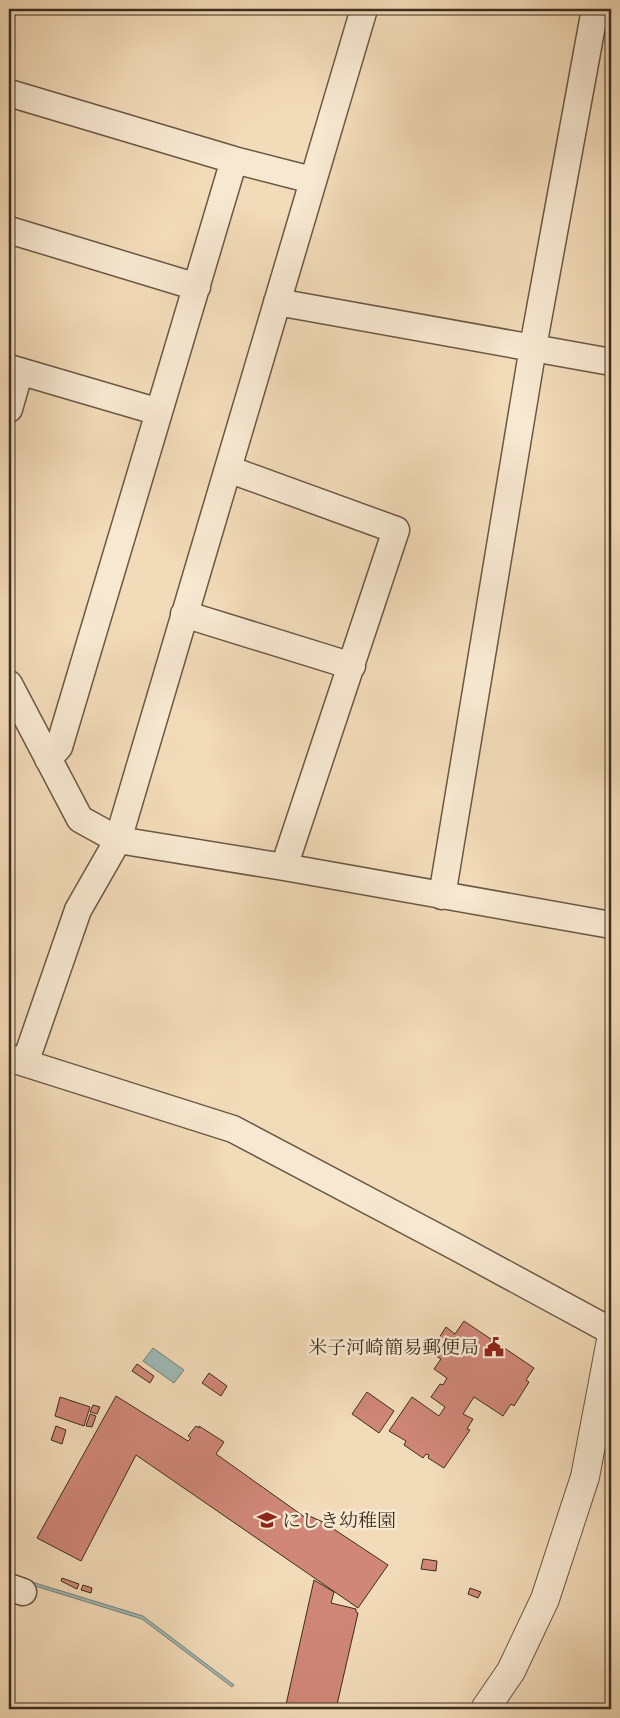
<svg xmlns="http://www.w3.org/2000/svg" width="620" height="1718" viewBox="0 0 620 1718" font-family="'Sorts Mill Goudy','Noto Serif JP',serif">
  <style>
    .water { fill: #9db9b6; stroke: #768179 }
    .building { fill: #d08778; stroke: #3c2d1e }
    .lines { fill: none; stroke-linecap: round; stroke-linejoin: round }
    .minor-casing { stroke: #6a5844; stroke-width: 29 }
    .tertiary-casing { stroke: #6a5844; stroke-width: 30 }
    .minor { stroke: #f7e8d1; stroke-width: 26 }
    .tertiary { stroke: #f7e8d1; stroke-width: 28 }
    .labels { text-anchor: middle; stroke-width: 5; stroke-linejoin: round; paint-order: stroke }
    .poi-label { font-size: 19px; fill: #3c2d1e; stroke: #f7e8d1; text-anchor: end }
  </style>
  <rect width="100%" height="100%" fill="#f2dbb8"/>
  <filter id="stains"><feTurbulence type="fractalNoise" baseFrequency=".004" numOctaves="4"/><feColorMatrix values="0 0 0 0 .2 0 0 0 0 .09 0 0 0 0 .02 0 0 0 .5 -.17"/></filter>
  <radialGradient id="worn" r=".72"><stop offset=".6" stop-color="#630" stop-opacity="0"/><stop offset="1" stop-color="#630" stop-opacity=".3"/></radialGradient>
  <path class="water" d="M153 1348 184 1370 174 1383 143 1361Z
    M9 1575 143 1616 234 1685 232 1687 142 1619 9 1578Z"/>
  <path class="building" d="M464 1321 534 1368 526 1380 529 1382 514 1406 511 1404 503 1416 474 1397 463 1414 473 1419 467 1429 470 1430 444 1468 428 1458 429 1455 426 1454 423 1458 404 1445 406 1441 389 1431 412 1397 439 1416 445 1407 431 1397 440 1384 443 1385 447 1378 434 1369 441 1359 430 1352 446 1327 455 1334Z
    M137 1364 154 1376 150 1383 132 1371Z
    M209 1373 227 1386 221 1396 202 1383Z
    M367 1392 394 1411 379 1433 352 1414Z
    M116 1396 188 1441 191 1438 188 1436 196 1426 199 1428V1426L224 1442 216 1454 306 1518 307 1515 323 1522 388 1565 358 1608 136 1455 81 1561 37 1538Z
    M60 1397 90 1407 84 1426 55 1416Z
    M93 1405 100 1407 97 1414 90 1412Z
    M90 1414 96 1416 92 1427 86 1426Z
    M56 1426 66 1430 62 1444 51 1440Z
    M423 1559 437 1561 436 1571 421 1569Z
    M62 1578 79 1584 77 1589 61 1581Z
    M314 1580 334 1592 331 1603 356 1609V1612L358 1613 336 1709H285Z
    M83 1585 92 1588 91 1593 81 1590Z
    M470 1588 481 1592 478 1598 468 1594Z"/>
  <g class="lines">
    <defs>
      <path id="minor" d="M9 93 234 160 312 180
        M9 230 197 287
        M277 302 611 362
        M9 368 159 412 59 747 48 759
        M9 409 20 371
        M159 412 234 160
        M228 469 396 530 284 867
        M184 614 352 666
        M9 684 80 819 118 840 284 867 611 925
        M442 896 533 347 595 9
        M9 1058 233 1129 458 1248 611 1331
        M25 1063 78 910 118 840 364 9
        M9 1587 23 1592"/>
      <path id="tertiary" d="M485 1709 511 1671 545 1599 585 1477 611 1340"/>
    </defs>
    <use href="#minor" class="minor-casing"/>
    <use href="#tertiary" class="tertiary-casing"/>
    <use href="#minor" class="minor"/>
    <use href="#tertiary" class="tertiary"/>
  </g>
  <defs>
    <symbol id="civic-bare" viewBox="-9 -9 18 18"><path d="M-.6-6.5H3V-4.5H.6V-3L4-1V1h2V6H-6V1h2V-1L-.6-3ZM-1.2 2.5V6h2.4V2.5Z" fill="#8f2418" stroke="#f7e8d1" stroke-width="2.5" paint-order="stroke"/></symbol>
    <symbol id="school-bare" viewBox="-9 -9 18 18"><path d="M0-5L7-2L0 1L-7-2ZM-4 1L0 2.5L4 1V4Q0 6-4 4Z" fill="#8f2418" stroke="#f7e8d1" stroke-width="2.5" paint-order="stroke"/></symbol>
  </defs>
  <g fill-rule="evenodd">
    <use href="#civic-bare" x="480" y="1333" width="28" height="28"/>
    <use href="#school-bare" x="253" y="1506" width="28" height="28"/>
  </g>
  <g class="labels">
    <g class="poi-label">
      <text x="479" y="1354">米子河崎簡易郵便局</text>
      <text x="282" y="1527" text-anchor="start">にしき幼稚園</text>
    </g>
  </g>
  <rect width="620" height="1718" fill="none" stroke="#f2dbb8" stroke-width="30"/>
  <rect x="10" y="10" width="600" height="1698" fill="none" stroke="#3c2d1e" stroke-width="2.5"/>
  <rect x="15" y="15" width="590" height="1688" fill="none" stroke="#3c2d1e"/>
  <rect width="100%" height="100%" filter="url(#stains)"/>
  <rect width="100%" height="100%" fill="url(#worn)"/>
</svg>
